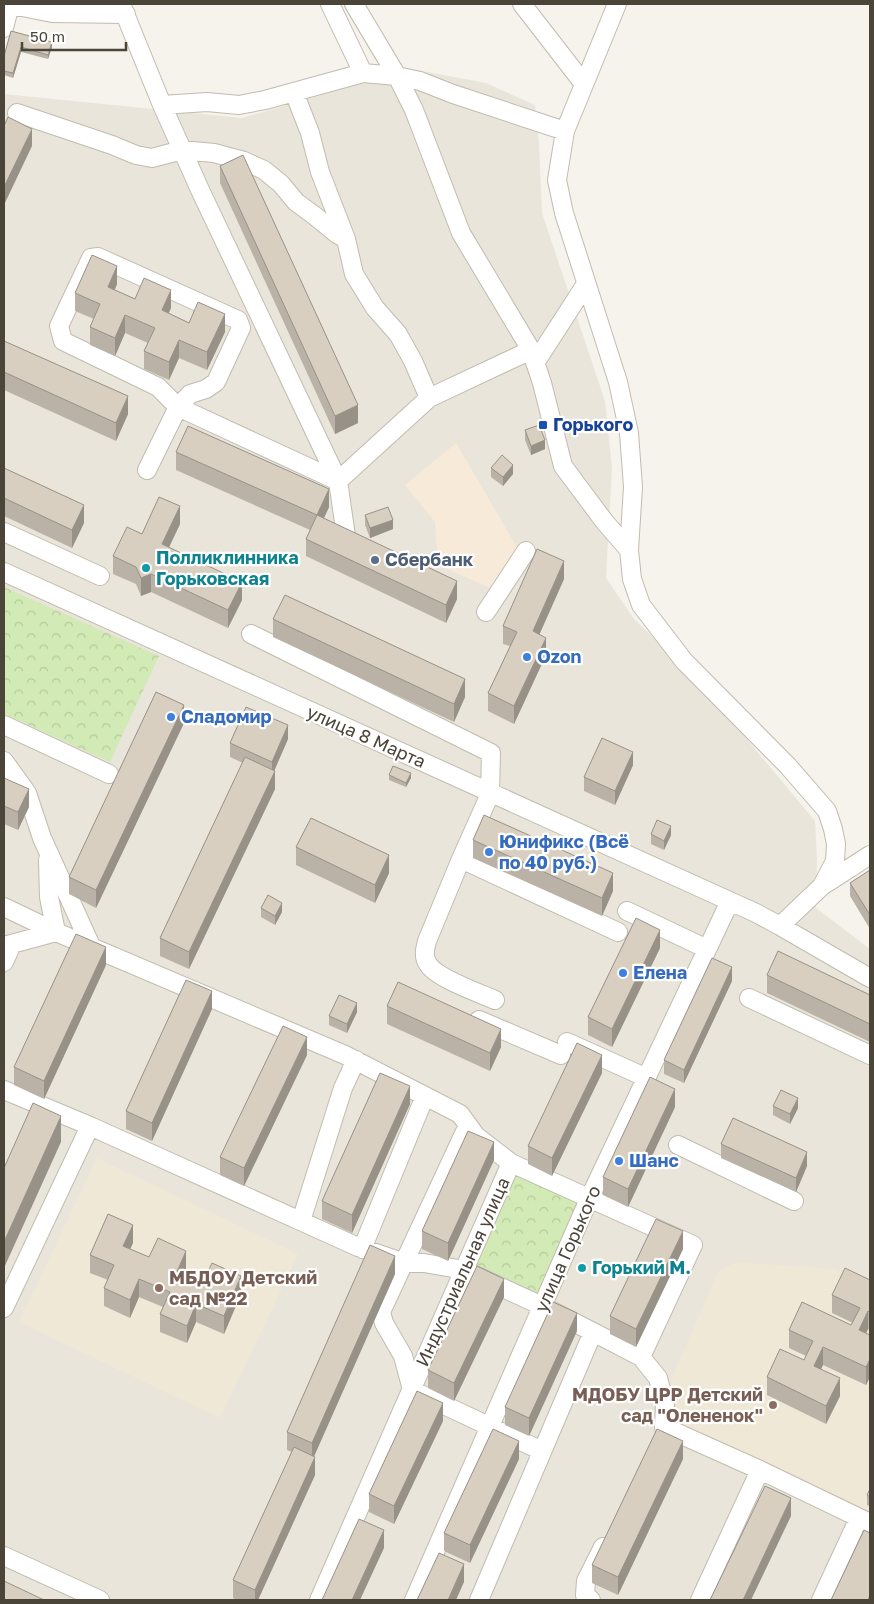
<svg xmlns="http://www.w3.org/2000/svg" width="874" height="1604" viewBox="0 0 874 1604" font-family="'Golos Text',sans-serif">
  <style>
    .residential { fill: #eae5da }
    .commercial { fill: #f7ead8 }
    .education { fill: #efe8d6 }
    .forest { fill: url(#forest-crowns) }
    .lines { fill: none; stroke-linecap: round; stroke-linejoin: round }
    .minor-casing { stroke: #c2bbae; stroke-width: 20 }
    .minor { stroke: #fff; stroke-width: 18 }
    .wall { fill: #bab2a6 }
    .shaded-wall { fill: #979187 }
    .building { fill: #d8cfc1; stroke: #979187 }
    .transit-dot { fill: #1a4fb4; stroke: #fff; stroke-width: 2 }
    .service-dot { fill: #5c6f8a; stroke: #fff; stroke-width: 2 }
    .culture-dot { fill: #0f9aa8; stroke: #fff; stroke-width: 2 }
    .shop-dot { fill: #3f7fe0; stroke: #fff; stroke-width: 2 }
    .education-dot { fill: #8d6e63; stroke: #fff; stroke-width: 2 }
    .labels { text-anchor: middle; stroke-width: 4.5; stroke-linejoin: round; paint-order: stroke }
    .transit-label { font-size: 18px; font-weight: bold; fill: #164399; stroke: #fff; text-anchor: start }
    .culture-label { font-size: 18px; font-weight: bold; fill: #0d838f; stroke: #fff; text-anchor: start }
    .service-label { font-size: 18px; font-weight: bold; fill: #4e5e75; stroke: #fff; text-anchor: start }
    .shop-label { font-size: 18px; font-weight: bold; fill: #366cbe; stroke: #fff; text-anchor: start }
    .street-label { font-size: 18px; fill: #4b4439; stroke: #fff }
    .education-label { font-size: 18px; font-weight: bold; fill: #785e54; stroke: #fff; text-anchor: start }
  </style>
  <defs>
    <pattern id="forest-crowns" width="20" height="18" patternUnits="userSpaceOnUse" patternTransform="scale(1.25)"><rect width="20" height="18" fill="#d2eab5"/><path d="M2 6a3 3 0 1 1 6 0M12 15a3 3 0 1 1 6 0" fill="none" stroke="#b6ca9c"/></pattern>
  </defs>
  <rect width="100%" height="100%" fill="#f6f3ec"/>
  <path class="residential" d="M411 69 486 83 535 105 539 144 542 213 605 401 612 468 606 578 634 619 700 683 815 821 817 858 816 908 870 949V1600H4V94L242 118Z"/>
  <path class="commercial" d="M456 443 517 547 495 590 438 565 435 522 405 485Z"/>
  <path class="education" d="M97 1158 298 1254 220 1418 19 1322Z
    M737 1262 834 1269 870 1284V1513L681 1427 670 1382 719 1270Z"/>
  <path class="forest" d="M4 587 159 656 110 762 4 714Z
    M511 1163 589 1199 542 1306 464 1270Z"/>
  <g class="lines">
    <defs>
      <path id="minor" d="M7 4 52 13 126 14
        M121 4 162 105 201 192 338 481
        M330 4 363 73
        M354 4 397 76 420 81 453 94 565 131
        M522 4 584 84
        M617 4 565 131 557 180 564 213 618 382 629 433 633 487 629 550 632 579 641 605 684 661 788 766 827 811 833 829 836 844 835 861 822 886 780 926
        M4 28 10 4
        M294 92 310 133 320 172 346 239 354 274 375 308 398 334 413 361 429 398
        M162 105 207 102 239 105 265 100 363 73 397 76 414 110 461 233 531 350 542 383 563 466 604 521 629 550
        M17 113 112 145 136 155 152 158 182 150 214 153 244 161 264 170 281 184 296 202 315 216 337 234 346 239
        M535 363 586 284
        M147 470 178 407 190 394 206 389 216 382 241 328 238 320 98 257 91 258 59 326 63 341 158 387 178 407 338 481
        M4 532 100 576
        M346 536 338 481 429 398 531 350
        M4 572 756 913 780 926 870 978
        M486 612 526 551
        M251 634 491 753 490 794 461 859 427 941C425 949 423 957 428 964 436 978 479 993 495 1000
        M4 725 109 774
        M4 761 27 793 42 838 91 946
        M461 859 618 932
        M48 860 49 897 56 932
        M822 886 870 855
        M4 907 56 932
        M627 911 707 949
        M4 946 56 932 345 1055 460 1114 476 1136 511 1163 319 1600
        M4 962 12 944
        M749 998 870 1055
        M479 1020 561 1055
        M567 1042 647 1078
        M4 1090 90 1126 358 1247 405 1263H424L464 1270 542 1306 593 1332 641 1357 658 1378 665 1405 664 1427 760 1470 870 1523
        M468 1125 381 1312 384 1323 403 1356 412 1390 542 1451
        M678 1145 794 1201
        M511 1163 693 1245 641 1357
        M301 1221 343 1088 356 1060
        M362 1249 425 1096
        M4 1308 90 1126
        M4 1556 100 1600
        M414 1600 589 1199 730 901
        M479 1600 593 1332
        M591 1600 585 1595 586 1581 603 1547
        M700 1600 760 1470
        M821 1600 859 1518"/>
    </defs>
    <use href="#minor" class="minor-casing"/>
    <use href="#minor" class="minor"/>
  </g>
  <path class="wall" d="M11 31 52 47 48 59 21 52 13 78 4 75V56Z
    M220 166 358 423 335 434 220 183Z
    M117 284 115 290 135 299 171 308 168 313 189 323 225 332 207 370 179 358 169 380 144 369V351L148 343 125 333 115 356 90 345V327L94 319 75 311V293Z
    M4 341 128 414 116 441 4 390Z
    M525 430 545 449 531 455 525 440Z
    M176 452 329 507 324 518 457 599 446 623 306 556V539L310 530 176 470Z
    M4 468 84 523 72 548 4 516Z
    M491 468 513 474 503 486 491 477Z
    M365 515 393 529 370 538 365 525Z
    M180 524 169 547 242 600 228 628 151 592 141 596 136 584 113 574V556L142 534Z
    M564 579 539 634 546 655 514 724 488 711V693L510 646 503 644V626Z
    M273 619 465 697 454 722 273 637Z
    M184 723 96 908 69 894V877Z
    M288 739 274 770 275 789 189 969 160 956V938L243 763 230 757V743Z
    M633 765 615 805 584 791V777Z
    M389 775 411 778 406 787 389 780Z
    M4 778 29 807 18 830 4 824Z
    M651 834 671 835 664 850 651 844Z
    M473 840 613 891 602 916 473 858Z
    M296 847 389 873 375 903 296 865Z
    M870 870V929L850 896V883Z
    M261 908 282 912 275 925 261 917Z
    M660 948 612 1047 588 1035V1017Z
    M106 965 44 1099 14 1085V1067Z
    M767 975 870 995V1042L767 993Z
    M732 981 684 1083 664 1074V1060Z
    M387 1006 501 1047 490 1071 387 1024Z
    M212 1009 152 1141 126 1129V1111Z
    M357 1012 347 1033 329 1025V1016Z
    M307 1055 244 1186 220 1175V1157Z
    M602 1073 552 1176 528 1164V1146Z
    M410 1104 352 1233 322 1219V1201Z
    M773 1106 798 1108 790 1124 773 1115Z
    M675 1107 628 1207 603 1195V1177Z
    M721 1144 807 1166 796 1192 721 1158Z
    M494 1160 448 1261 422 1249V1231Z
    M133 1243 130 1249 149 1257 186 1269 182 1277 202 1285 241 1294 224 1334 196 1322 187 1343 160 1332V1314L163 1307 139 1297 130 1318 104 1306V1288L108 1280 90 1273V1255Z
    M683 1249 636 1347 610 1334V1316Z
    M395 1274 314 1456 315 1475 258 1600H237L233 1598V1580L292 1452 287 1450V1432Z
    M870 1280V1330L868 1329 866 1333 870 1335V1377L866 1385 823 1365 821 1369 840 1396 826 1424 767 1395V1377L804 1360 806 1356 789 1348V1330L851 1325 853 1323 832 1313V1295Z
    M504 1297 454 1401 428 1388V1370Z
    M577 1331 529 1436 505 1425V1407Z
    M443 1421 394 1524 369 1512V1494Z
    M519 1459 470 1563 444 1551V1533Z
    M683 1459 618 1595 592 1583V1565Z
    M870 1489V1506L867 1505V1495Z"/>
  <path class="shaded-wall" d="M52 42V47L48 59V55Z
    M21 47V52L13 78V73Z
    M32 129V146L4 205V187Z
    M117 266V284L108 304V287Z
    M171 290V308L162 328V310Z
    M225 314V332L207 370V352Z
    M125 315V333L115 356V338Z
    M179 340V358L169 380V362Z
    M128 396V414L116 441V423Z
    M358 405V423L335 434V416Z
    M545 440V449L531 455V446Z
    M513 465V474L503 486V477Z
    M329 489V507L317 533V515Z
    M84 505V523L72 548V530Z
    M180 506V524L162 562V544Z
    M393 520V529L370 538V528Z
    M564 561V579L533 649V631Z
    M151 574V592L141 596V578Z
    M457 581V599L446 623V605Z
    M242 582V600L228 628V610Z
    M546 638V655L514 724V706Z
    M465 679V697L454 722V704Z
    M184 705V723L96 908V890Z
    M288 725V739L272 776V762Z
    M633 752V765L615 805V791Z
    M275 771V789L189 969V952Z
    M411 773V778L406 787V783Z
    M29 789V807L18 830V812Z
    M671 826V835L664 850V841Z
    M389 855V873L375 903V885Z
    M613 873V891L602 916V898Z
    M282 903V912L275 925V916Z
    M660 930V948L612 1047V1029Z
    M106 947V965L44 1099V1081Z
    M732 967V981L684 1083V1070Z
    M212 991V1009L152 1141V1123Z
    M357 1003V1012L347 1033V1024Z
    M501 1029V1047L490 1071V1053Z
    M307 1037V1055L244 1186V1168Z
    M602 1055V1073L552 1176V1158Z
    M410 1086V1104L352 1233V1215Z
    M675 1089V1107L628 1207V1189Z
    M798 1098V1108L790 1124V1114Z
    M61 1116V1142L4 1268V1242Z
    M494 1142V1160L448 1261V1243Z
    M807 1152V1166L796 1192V1178Z
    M133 1225V1243L123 1264V1246Z
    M683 1231V1249L636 1347V1329Z
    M186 1251V1269L176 1292V1274Z
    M395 1256V1274L312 1461V1443Z
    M241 1276V1294L224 1334V1316Z
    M139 1279V1297L130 1318V1300Z
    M504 1279V1297L454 1401V1383Z
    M196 1304V1322L187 1343V1326Z
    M868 1311V1329L859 1348V1330Z
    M577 1313V1331L529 1436V1418Z
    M823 1347V1365L814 1384V1366Z
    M870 1359V1377L866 1385V1367Z
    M840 1378V1396L826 1424V1406Z
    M443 1403V1421L394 1524V1506Z
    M519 1441V1459L470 1563V1545Z
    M683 1441V1459L618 1595V1577Z
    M315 1457V1475L258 1600H255V1590Z
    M791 1498V1516L751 1600H743Z
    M384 1530V1548L360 1600H352Z
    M464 1564V1582L456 1600H448Z"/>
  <path class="building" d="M11 31 52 42 48 55 21 47 13 73 4 71V56Z
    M8 117 32 129 4 187V126Z
    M243 155 358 405 335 416 220 166Z
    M92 255 117 266 108 287 135 299 144 278 171 290 162 310 189 323 198 302 225 314 207 352 179 340 169 362 144 351 155 328 125 315 115 338 90 327 100 304 75 293Z
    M4 341 128 396 116 423 4 372Z
    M539 425 545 440 531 446 525 430Z
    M188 426 329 489 317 515 176 452Z
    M502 455 513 465 503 477 491 468Z
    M4 468 84 505 72 530 4 498Z
    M159 497 180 506 162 544 242 582 228 610 151 574 141 578 136 567 113 556 127 527 142 534Z
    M388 507 393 520 370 528 365 515Z
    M317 515 457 581 446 605 306 539Z
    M537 549 564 561 533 631 546 638 514 706 488 693 517 632 503 626Z
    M285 595 465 679 454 704 273 619Z
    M156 692 184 705 96 890 69 877Z
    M246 707 288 725 272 762 230 743Z
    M602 738 633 752 615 791 584 777Z
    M245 757 275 771 189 952 160 938Z
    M393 766 411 773 406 783 389 775Z
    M4 778 29 789 18 812 4 806Z
    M484 815 613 873 602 898 473 840Z
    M311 818 389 855 375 885 296 847Z
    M657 820 671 826 664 841 651 834Z
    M870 870V915L850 883Z
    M268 895 282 903 275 916 261 908Z
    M636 918 660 930 612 1029 588 1017Z
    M76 934 106 947 44 1081 14 1067Z
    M778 951 870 995V1024L767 975Z
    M712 958 732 967 684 1070 664 1060Z
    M186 980 212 991 152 1123 126 1111Z
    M398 982 501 1029 490 1053 387 1006Z
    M339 995 357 1003 347 1024 329 1016Z
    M283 1026 307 1037 244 1168 220 1157Z
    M577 1043 602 1055 552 1158 528 1146Z
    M380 1073 410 1086 352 1215 322 1201Z
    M650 1077 675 1089 628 1189 603 1177Z
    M781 1090 798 1098 790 1114 773 1106Z
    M33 1103 61 1116 4 1242V1168Z
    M733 1118 807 1152 796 1178 721 1144Z
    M468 1131 494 1142 448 1243 422 1231Z
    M108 1214 133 1225 123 1246 149 1257 158 1238 186 1251 176 1274 202 1285 212 1263 241 1276 224 1316 196 1304 187 1326 160 1314 170 1292 139 1279 130 1300 104 1288 114 1265 90 1255Z
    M656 1219 683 1231 636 1329 610 1316Z
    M370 1245 395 1256 312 1443 287 1432Z
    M477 1266 504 1279 454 1383 428 1370Z
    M845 1268 870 1280V1312L868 1311 859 1330 870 1335V1359L866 1367 823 1347 814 1366 840 1378 826 1406 767 1377 780 1349 804 1360 813 1341 789 1330 802 1302 851 1325 860 1308 832 1295Z
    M553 1302 577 1313 529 1418 505 1407Z
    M417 1391 443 1403 394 1506 369 1494Z
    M493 1429 519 1441 470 1545 444 1533Z
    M657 1429 683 1441 618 1577 592 1565Z
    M294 1447 315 1457 255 1590 233 1580Z
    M765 1486 791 1498 743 1600H710Z
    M870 1489V1497L867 1495Z
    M359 1519 384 1530 352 1600H322Z
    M864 1530 870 1533V1595L868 1600H831Z
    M439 1553 464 1564 448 1600H417Z
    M4 1581 44 1600H4Z"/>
  <rect class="transit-dot" x="538" y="420" width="10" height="10" rx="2.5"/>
  <circle class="service-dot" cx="375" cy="560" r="5"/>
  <g class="culture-dot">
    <circle cx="146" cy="568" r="5"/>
    <circle cx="582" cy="1268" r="5"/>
  </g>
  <g class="shop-dot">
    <circle cx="527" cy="657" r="5"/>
    <circle cx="171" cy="717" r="5"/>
    <circle cx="489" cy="852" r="5"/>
    <circle cx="623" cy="973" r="5"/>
    <circle cx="619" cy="1161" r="5"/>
  </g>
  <g class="education-dot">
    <circle cx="159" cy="1288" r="5"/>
    <circle cx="773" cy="1405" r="5"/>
  </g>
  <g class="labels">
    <g class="transit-label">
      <text x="553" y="431">Горького</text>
    </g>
    <g class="culture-label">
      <text x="156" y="564">Полликлинника<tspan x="156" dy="21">Горьковская</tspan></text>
      <text x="592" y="1274">Горький М.</text>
    </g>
    <g class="service-label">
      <text x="385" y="566">Сбербанк</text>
    </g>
    <g class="shop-label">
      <text x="537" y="663">Ozon</text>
      <text x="181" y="723">Сладомир</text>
      <text x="499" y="848">Юнификс (Всё<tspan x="499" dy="21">по 40 руб.)</tspan></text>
      <text x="633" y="979">Елена</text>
      <text x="629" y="1167">Шанс</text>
    </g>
    <g class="street-label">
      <text transform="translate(366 737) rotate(24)" y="6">улица 8 Марта</text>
      <text transform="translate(568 1249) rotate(-66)" y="6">улица Горького</text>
      <text transform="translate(463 1272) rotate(-66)" y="6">Индустриальная улица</text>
    </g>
    <g class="education-label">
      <text x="169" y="1284">МБДОУ Детский<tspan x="169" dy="21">сад №22</tspan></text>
      <text x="763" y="1401" text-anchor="end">МДОБУ ЦРР Детский<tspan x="763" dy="21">сад "Олененок"</tspan></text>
    </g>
  </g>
  <rect width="874" height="1604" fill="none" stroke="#4b4439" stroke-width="10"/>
  <path d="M22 42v8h104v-8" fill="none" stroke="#4b4439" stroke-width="2.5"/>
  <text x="30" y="42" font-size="15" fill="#4b4439" stroke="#ffffff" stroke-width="4" paint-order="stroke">50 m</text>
</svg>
